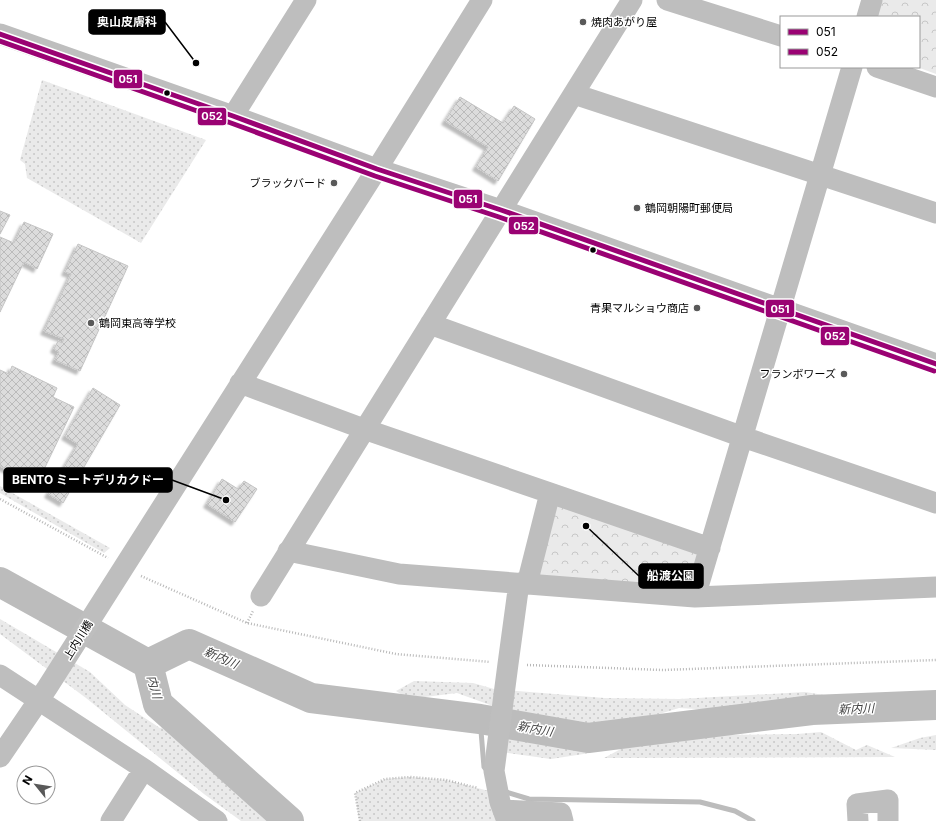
<svg xmlns="http://www.w3.org/2000/svg" width="936" height="821" viewBox="0 0 936 821" font-family="Inter,'Noto Sans JP',sans-serif">
  <style>
    .grass { fill: url(#grass-dots) }
    .park { fill: url(#park-crowns) }
    .lines { fill: none; stroke-linecap: round; stroke-linejoin: round }
    .stream { stroke: #bcbcbc; stroke-width: 5 }
    .river { stroke: #bcbcbc; stroke-width: 30 }
    .building { fill: url(#building-cross-hatch); stroke: #c5c5c5; filter: url(#shadow) }
    .path { stroke: #b8b8b8; stroke-width: 2.5; stroke-dasharray: 1 2; stroke-linecap: butt }
    .minor { stroke: #bebebe; stroke-width: 21 }
    .bus-1-casing { stroke: #fff; stroke-width: 8 }
    .bus-2-casing { stroke: #fff; stroke-width: 8 }
    .bus-1 { stroke: #9a0273; stroke-width: 5 }
    .bus-2 { stroke: #9a0273; stroke-width: 5 }
    .poi-dot { fill: #595959; stroke: #fff; stroke-width: 1.5 }
    .bus-dot { fill: #000; stroke: #fff; stroke-width: 1.5 }
    .labels { text-anchor: middle; stroke-width: 3; stroke-linejoin: round; paint-order: stroke }
    .poi-label { font-size: 11px; fill: #000; stroke: #fff; text-anchor: start }
    .street-label { font-size: 11px; fill: #000; stroke: #fff }
    .water-label { font-size: 12px; font-style: italic; fill: #404040; stroke: #fff }
    .leader { fill: none; stroke: #000; stroke-width: 1.5 }
    .callout-dot { fill: #000; stroke: #fff; stroke-width: 1.5 }
    .callout { fill: #000; stroke: #000; stroke-width: 1.5 }
    .callout-label { font-size: 12px; text-anchor: middle; font-weight: bold; fill: #fff }
    .line-badge { stroke: #fff; stroke-width: 1.5 }
    .badge-label { font-size: 11px; text-anchor: middle; font-weight: bold; fill: #fff }
  </style>
  <defs>
    <pattern id="grass-dots" width="8" height="8" patternUnits="userSpaceOnUse"><rect width="8" height="8" fill="#eaeaea"/><path d="M2 2h.1M6 6h.1" fill="none" stroke="#c7c7c7" stroke-width="1.8" stroke-linecap="round"/></pattern>
    <pattern id="park-crowns" width="20" height="18" patternUnits="userSpaceOnUse"><rect width="20" height="18" fill="#eaeaea"/><path d="M2 6a3 3 0 1 1 6 0M12 15a3 3 0 1 1 6 0" fill="none" stroke="#c7c7c7"/></pattern>
    <pattern id="building-cross-hatch" width="8" height="8" patternUnits="userSpaceOnUse"><rect width="8" height="8" fill="#dcdcdc"/><path d="M0 0l8 8M0 8l8-8" fill="none" stroke="#bbb"/></pattern>
    <filter id="shadow"><feDropShadow dx="-3.5" dy="3.5" stdDeviation="1" flood-color="#0004"/></filter>
  </defs>
  <rect width="100%" height="100%" fill="#fff"/>
  <path class="grass" d="M42 80 206 140 141 243 27 178 25 164 20 160Z
    M0 486 110 548 104 553 0 493Z
    M0 619 90 672 125 705 160 728 167 726 187 739 198 760 225 776 240 794 270 821H241L204 794 86 698 0 634Z
    M414 681 473 683 494 689 604 698 679 699 805 692 849 699 808 701 795 705 768 710H713L679 708 623 725 574 730 493 706 457 693 409 699 396 691Z
    M821 732 856 750 867 745 895 757 604 758 630 744 725 735 797 734Z
    M936 735V750L891 748 920 738Z
    M505 736 571 741 590 753 551 759 501 752Z
    M410 777 446 780 489 791 497 821H359L355 793 385 779Z"/>
  <path class="park" d="M881 0H936V74L917 67H919V17H876Z
    M553 504 696 549 702 557 695 581 681 591 534 578Z"/>
  <g class="lines">
    <path class="stream" d="M480 719 484 767 488 772
      M503 791 529 799 700 802 735 811 753 821"/>
    <path class="river" d="M0 582 148 664 158 704 289 821
      M148 664 189 644 311 698 480 719 588 738 812 710 936 705"/>
  </g>
  <path class="building" d="M460 97 503 123 514 106 535 119 498 181 476 167 488 147 445 121Z
    M0 211 10 215 0 234Z
    M24 222 53 234 37 269 24 262 0 312V237L14 243Z
    M78 244 128 266 80 371 55 360 59 352 54 349 58 341 62 343 64 339 44 331 71 274 65 272Z
    M12 366 57 388 53 397 74 407 37 484 0 466V370L9 374Z
    M93 388 120 405 63 503 48 494 78 444 65 436Z
    M222 479 238 489 244 481 257 489 235 522 207 504Z"/>
  <g class="lines">
    <path class="path" d="M0 499 108 558
      M141 576 247 623 396 654 490 662
      M247 623 253 611
      M527 665 663 670 936 660
      M360 821 355 793 385 779 410 777 446 780 478 788"/>
    <path class="minor" d="M667 0 781 36
      M867 17 872 0
      M0 34 233 116 377 169 501 210 936 364
      M877 67 936 87
      M574 94 936 213
      M233 116 306 0
      M430 324 743 437 936 503
      M240 383 364 429 710 548
      M288 551 399 574 695 597 936 587
      M527 584 550 493
      M261 596 632 0
      M695 597 852 67
      M0 675 144 769 217 821
      M0 757 47 688 377 169 482 0
      M503 810 561 813 563 821
      M111 821 144 769
      M507 821 500 802 494 771 508 664 519 583
      M858 821 857 804 888 800V821"/>
    <defs>
      <path id="bus-1" d="M0 34 233 116 377 169 501 210 936 364"/>
      <path id="bus-2" d="M0 41 231 123 375 176 499 217 934 371"/>
    </defs>
    <use href="#bus-1" class="bus-1-casing"/>
    <use href="#bus-2" class="bus-2-casing"/>
    <use href="#bus-1" class="bus-1"/>
    <use href="#bus-2" class="bus-2"/>
  </g>
  <g class="poi-dot">
    <circle cx="583" cy="22" r="4"/>
    <circle cx="334" cy="183" r="4"/>
    <circle cx="637" cy="208" r="4"/>
    <circle cx="697" cy="308" r="4"/>
    <circle cx="91" cy="323" r="4"/>
    <circle cx="844" cy="374" r="4"/>
  </g>
  <g class="bus-dot">
    <circle cx="167" cy="93" r="3.5"/>
    <circle cx="593" cy="250" r="3.5"/>
  </g>
  <g class="labels">
    <g class="poi-label">
      <text x="591" y="26">焼肉あがり屋</text>
      <text x="326" y="187" text-anchor="end">ブラックバード</text>
      <text x="645" y="212">鶴岡朝陽町郵便局</text>
      <text x="689" y="312" text-anchor="end">青果マルショウ商店</text>
      <text x="99" y="327">鶴岡東高等学校</text>
      <text x="836" y="378" text-anchor="end">フランボワーズ</text>
    </g>
    <g class="street-label">
      <text transform="translate(78 640) rotate(-58)" y="4">上内川橋</text>
    </g>
    <g class="water-label">
      <text transform="translate(221 658) rotate(24)" y="4">新内川</text>
      <text transform="translate(154 687) rotate(75)" y="4">内川</text>
      <text transform="translate(856 709) rotate(-2)" y="4">新内川</text>
      <text transform="translate(535 729) rotate(10)" y="4">新内川</text>
    </g>
  </g>
  <path class="leader" d="M196 63L165 22M226 500L172 480M586 526L639 576"/>
  <g class="callout-dot">
    <circle cx="196" cy="63" r="4"/>
    <circle cx="226" cy="500" r="4"/>
    <circle cx="586" cy="526" r="4"/>
  </g>
  <g class="callout">
    <rect x="89" y="10" width="76" height="24" rx="4"/>
    <rect x="4" y="468" width="168" height="24" rx="4"/>
    <rect x="639" y="564" width="64" height="24" rx="4"/>
  </g>
  <g class="callout-label">
    <text x="127" y="26">奥山皮膚科</text>
    <text x="88" y="484">BENTO ミートデリカクドー</text>
    <text x="671" y="580">船渡公園</text>
  </g>
  <g class="line-badge">
    <rect x="113" y="69" width="30" height="20" rx="4" fill="#9a0273"/>
    <rect x="197" y="107" width="30" height="19" rx="4" fill="#9a0273"/>
    <rect x="453" y="189" width="30" height="20" rx="4" fill="#9a0273"/>
    <rect x="508" y="216" width="31" height="19" rx="4" fill="#9a0273"/>
    <rect x="765" y="299" width="30" height="19" rx="4" fill="#9a0273"/>
    <rect x="820" y="326" width="30" height="20" rx="4" fill="#9a0273"/>
  </g>
  <g class="badge-label">
    <text x="128" y="83">051</text>
    <text x="212" y="120">052</text>
    <text x="468" y="203">051</text>
    <text x="524" y="230">052</text>
    <text x="780" y="313">051</text>
    <text x="835" y="340">052</text>
  </g>
  <rect x="780" y="16" width="140" height="52" fill="#ffffff" stroke="#999999"/>
  <rect x="788" y="29" width="20" height="6" fill="#9a0273" stroke="#999999"/>
  <text x="816" y="36" font-size="12" fill="#000000">051</text>
  <rect x="788" y="49" width="20" height="6" fill="#9a0273" stroke="#999999"/>
  <text x="816" y="56" font-size="12" fill="#000000">052</text>
  <g transform="translate(36 785) rotate(300)"><circle r="19" fill="#ffffff" stroke="#999999"/>
  <path d="M0-3L7 15L0 10L-7 15Z" fill="#595959"/>
  <text y="-6" font-size="11" font-weight="bold" text-anchor="middle" fill="#000000">N</text>
  </g>
</svg>
